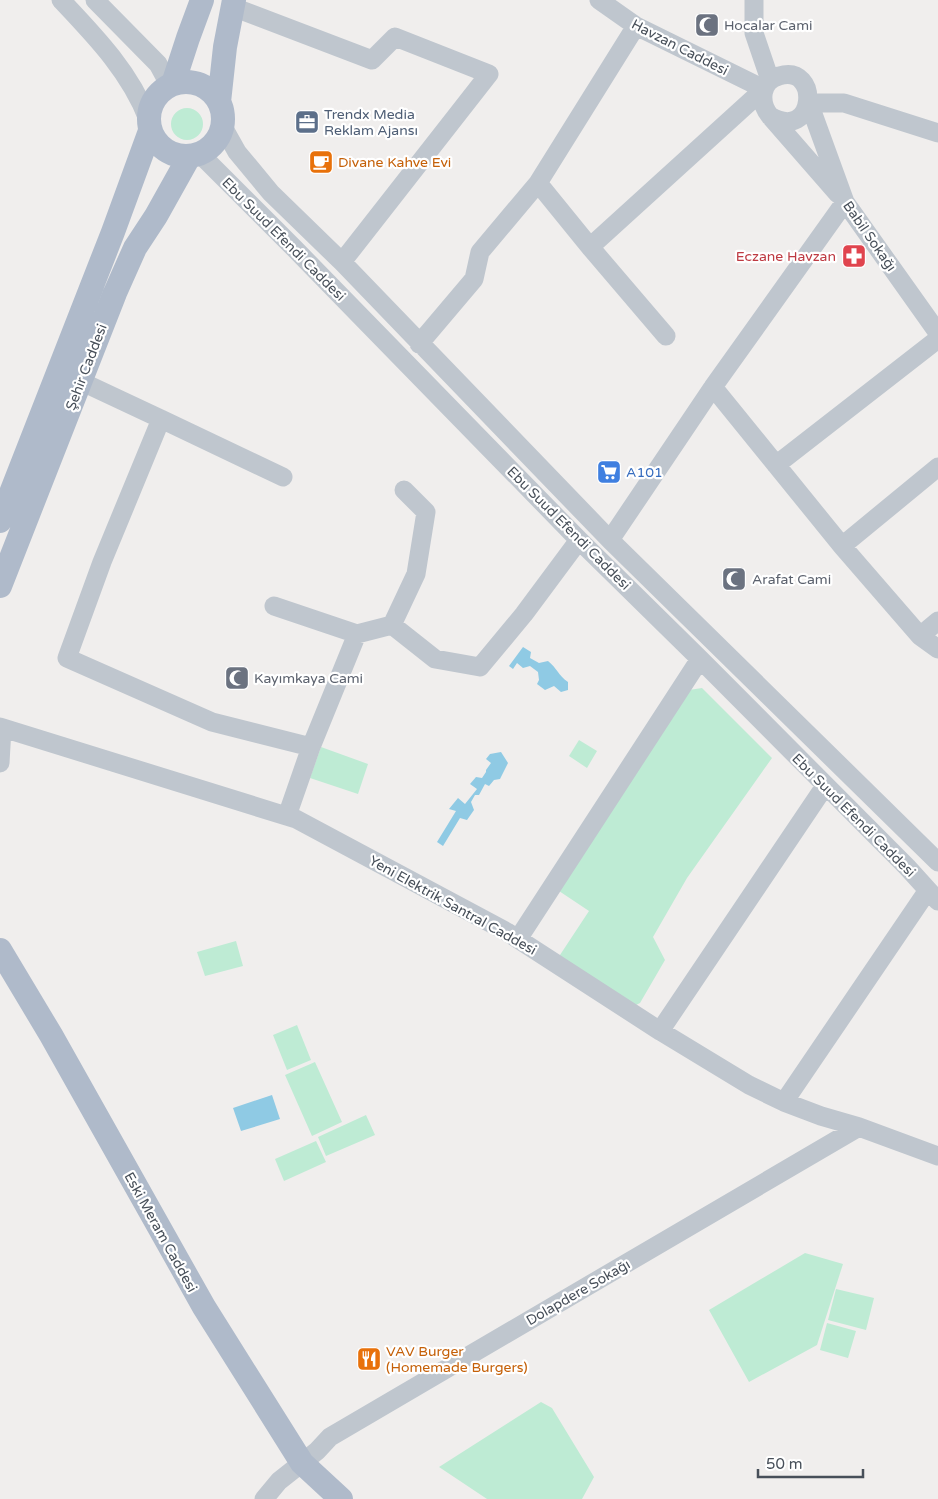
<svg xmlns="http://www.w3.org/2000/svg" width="938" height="1499" viewBox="0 0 938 1499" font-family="'Varela Round',sans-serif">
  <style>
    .green { fill: #beebd4 }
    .water { fill: #8fcae4 }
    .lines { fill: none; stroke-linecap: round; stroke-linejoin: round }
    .minor { stroke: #bfc6ce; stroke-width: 19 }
    .major { stroke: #afbaca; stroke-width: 24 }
    .labels { text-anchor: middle; stroke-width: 4.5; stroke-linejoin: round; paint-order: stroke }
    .worship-label { font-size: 14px; fill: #5b616d; stroke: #fff; text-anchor: start }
    .street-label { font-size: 14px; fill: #474f59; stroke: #fff }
    .service-label { font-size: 14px; fill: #4e5e75; stroke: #fff; text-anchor: start }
    .food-label { font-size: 14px; fill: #c56008; stroke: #fff; text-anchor: start }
    .health-label { font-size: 14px; fill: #be3a42; stroke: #fff; text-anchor: end }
    .shop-label { font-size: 14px; fill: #366cbe; stroke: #fff; text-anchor: start }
  </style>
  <rect width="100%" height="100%" fill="#f0eeed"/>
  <path class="green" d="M171 124a16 16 0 1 1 32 0a16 16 0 1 1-32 0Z
    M702 688 772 758 687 878 653 937 665 960 640 1003 632 1007 558 958 589 911 559 891 689 690Z
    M579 740 597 751 587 768 569 756Z
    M321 747 368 764 358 794 310 778Z
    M236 941 243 966 205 976 197 952Z
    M297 1025 311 1060 287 1070 273 1035Z
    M315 1062 342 1122 312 1136 285 1075Z
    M366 1115 375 1135 326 1156 318 1137Z
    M316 1141 326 1162 284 1181 275 1159Z
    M805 1253 843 1264 817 1345 749 1382 709 1310Z
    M836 1289 874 1298 866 1330 828 1320Z
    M827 1323 856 1331 848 1358 820 1350Z
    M541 1402 552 1408 594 1477 582 1499H487L439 1467Z"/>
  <path class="water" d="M523 647 531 652 530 658 539 663 548 661C557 668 558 675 568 682V690L561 692 554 686 545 690 537 684 539 680 538 672 530 666 523 668 517 663 513 669 509 666Z
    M501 752 508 763 500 779 494 780 489 786 485 784 479 795H475L471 802 474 810 467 820 460 818 443 846 437 842 456 811 449 809 458 798 465 804 477 789 470 784 476 777 482 778 486 772V770L491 763 486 759 490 754Z
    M272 1095 280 1119 241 1131 233 1108Z"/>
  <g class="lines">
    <path class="minor" d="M61 0C95 36 130 72 148 119
      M95 0 158 64 170 86
      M754 0V33L770 80
      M233 7 372 60 395 37 489 74 342 262
      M809 103 845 202 938 333
      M809 103H844L938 133
      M770 116C816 143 821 63 779 76 760 81 759 103 770 116L838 194
      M223 127 237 152 271 193 342 262 610 540 938 862
      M200 154 294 248 579 540 700 659 907 867 938 901
      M538 183 590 247 764 89 636 26 599 0
      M590 247 666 336
      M419 344 474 279 480 252 538 183 636 26
      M80 381 161 419 102 562 67 658 212 722 311 747
      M713 387 842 546 920 636 938 649
      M161 419 283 477
      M776 465 938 339
      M610 540 713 387 845 202
      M842 546 938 467
      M274 606 357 634 392 625 435 659 480 667 524 614 579 540
      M392 625 416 574 426 512 404 490
      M920 636 938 621
      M0 727 296 819 507 932 660 1031 749 1085 784 1102 821 1116 859 1127 938 1156
      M0 763 2 728
      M287 816 311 747 357 634
      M518 939 700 659
      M660 1031 825 786
      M784 1102 928 890
      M264 1499 279 1481 317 1451 330 1437 859 1127"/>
    <path class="major" d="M149 119a37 37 0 1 1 74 0a37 37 0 1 1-74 0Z
      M173 84 188 38 202 0
      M219 102 225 47 234 0
      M0 521 113 232 150 131
      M0 586 115 293 135 248 156 216 189 157
      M0 950 51 1035 204 1307 302 1463 341 1499"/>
  </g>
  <defs>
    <symbol id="mosque-square" viewBox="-11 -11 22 22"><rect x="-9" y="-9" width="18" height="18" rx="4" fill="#6b7280" stroke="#fff"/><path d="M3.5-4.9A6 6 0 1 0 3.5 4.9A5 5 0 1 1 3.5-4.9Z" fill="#fff"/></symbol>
    <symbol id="office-square" viewBox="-11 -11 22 22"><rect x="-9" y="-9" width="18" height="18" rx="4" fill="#5c6f8a" stroke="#fff"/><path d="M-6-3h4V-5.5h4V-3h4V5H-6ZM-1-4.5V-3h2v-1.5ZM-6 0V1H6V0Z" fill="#fff"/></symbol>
    <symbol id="cafe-square" viewBox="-11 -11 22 22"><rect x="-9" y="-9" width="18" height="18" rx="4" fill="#e8710a" stroke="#fff"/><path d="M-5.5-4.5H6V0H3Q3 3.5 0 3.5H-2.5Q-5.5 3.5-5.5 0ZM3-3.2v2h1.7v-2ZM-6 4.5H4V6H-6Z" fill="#fff"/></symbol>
    <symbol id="pharmacy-square" viewBox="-11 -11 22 22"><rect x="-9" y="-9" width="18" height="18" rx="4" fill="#e0444e" stroke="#fff"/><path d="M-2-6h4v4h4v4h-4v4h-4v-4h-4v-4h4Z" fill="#fff"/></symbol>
    <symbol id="supermarket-square" viewBox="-11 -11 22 22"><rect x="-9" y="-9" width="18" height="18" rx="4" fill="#3f7fe0" stroke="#fff"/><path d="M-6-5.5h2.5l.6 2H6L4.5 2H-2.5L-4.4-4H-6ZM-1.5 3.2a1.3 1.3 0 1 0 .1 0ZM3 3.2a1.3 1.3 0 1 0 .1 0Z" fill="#fff"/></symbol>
    <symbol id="restaurant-square" viewBox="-11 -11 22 22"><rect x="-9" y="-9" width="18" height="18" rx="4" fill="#e8710a" stroke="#fff"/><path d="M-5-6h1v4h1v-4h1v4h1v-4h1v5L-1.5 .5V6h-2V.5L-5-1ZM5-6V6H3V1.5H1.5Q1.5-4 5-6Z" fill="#fff"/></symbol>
  </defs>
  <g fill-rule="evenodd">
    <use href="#mosque-square" x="693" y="11" width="28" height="28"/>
    <use href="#office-square" x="293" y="108" width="28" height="28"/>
    <use href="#cafe-square" x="307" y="148" width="28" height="28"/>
    <use href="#pharmacy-square" x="840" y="242" width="28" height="28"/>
    <use href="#supermarket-square" x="595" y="458" width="28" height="28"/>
    <use href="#mosque-square" x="720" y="565" width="28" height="28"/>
    <use href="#mosque-square" x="223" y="664" width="28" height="28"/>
    <use href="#restaurant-square" x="355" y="1345" width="28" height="28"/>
  </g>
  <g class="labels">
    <g class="worship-label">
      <text x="724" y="30">Hocalar Cami</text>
      <text x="752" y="584">Arafat Cami</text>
      <text x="254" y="683">Kayımkaya Cami</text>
    </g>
    <g class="street-label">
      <text transform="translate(680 47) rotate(27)" y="5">Havzan Caddesi</text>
      <text transform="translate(870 236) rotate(55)" y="5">Babil Sokağı</text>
      <text transform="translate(284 239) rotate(45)" y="5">Ebu Suud Efendi Caddesi</text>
      <text transform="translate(86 367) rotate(-69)" y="5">Şehir Caddesi</text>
      <text transform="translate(569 528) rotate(45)" y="5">Ebu Suud Efendi Caddesi</text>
      <text transform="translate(854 815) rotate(45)" y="5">Ebu Suud Efendi Caddesi</text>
      <text transform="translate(453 905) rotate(29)" y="5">Yeni Elektrik Santral Caddesi</text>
      <text transform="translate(161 1232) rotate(61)" y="5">Eski Meram Caddesi</text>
      <text transform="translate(578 1292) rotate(-30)" y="5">Dolapdere Sokağı</text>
    </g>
    <g class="service-label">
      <text x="324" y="119">Trendx Media<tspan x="324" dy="16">Reklam Ajansı</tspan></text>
    </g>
    <g class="food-label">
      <text x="338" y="167">Divane Kahve Evi</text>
      <text x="386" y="1356">VAV Burger<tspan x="386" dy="16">(Homemade Burgers)</tspan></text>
    </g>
    <g class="health-label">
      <text x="836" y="261">Eczane Havzan</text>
    </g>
    <g class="shop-label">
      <text x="626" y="477">A101</text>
    </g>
  </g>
  <path d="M758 1469v8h105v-8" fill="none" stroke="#474f59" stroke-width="2.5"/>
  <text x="766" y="1469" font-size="15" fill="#474f59" stroke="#ffffff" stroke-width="4" paint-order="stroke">50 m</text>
</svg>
